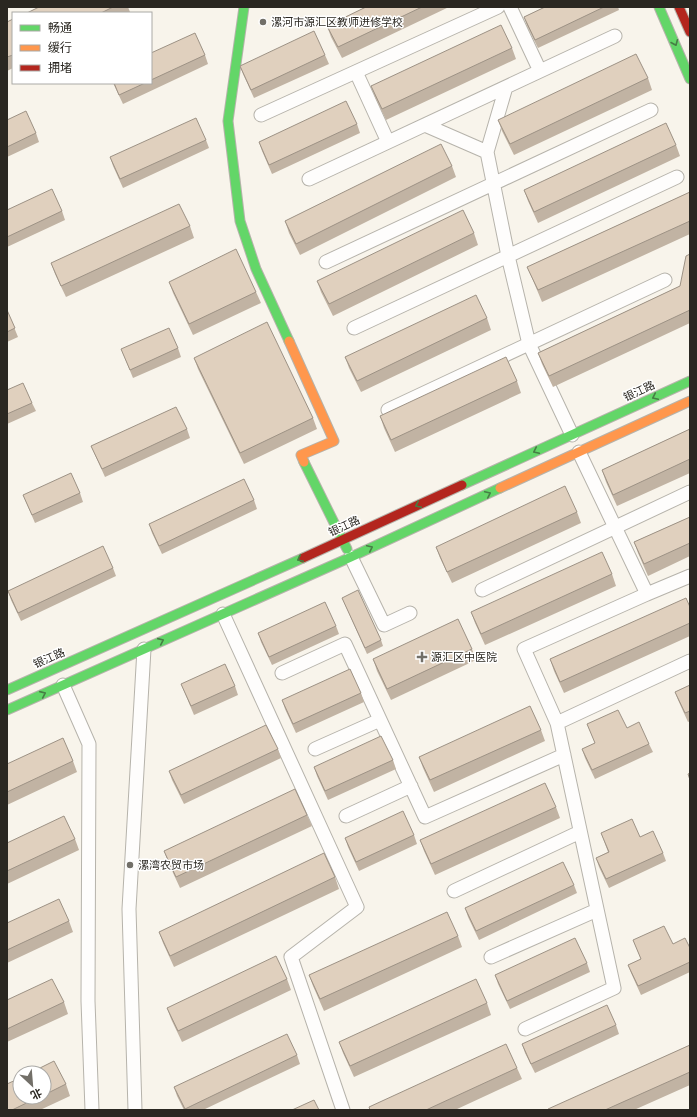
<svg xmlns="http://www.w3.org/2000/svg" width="697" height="1117" viewBox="0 0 697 1117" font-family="'Golos Text','Noto Sans SC',sans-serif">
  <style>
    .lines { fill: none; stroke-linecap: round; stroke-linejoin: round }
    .street-casing { stroke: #b6b3ab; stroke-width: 15 }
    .fast-casing { stroke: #b6b3ab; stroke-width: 11 }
    .slow-casing { stroke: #b6b3ab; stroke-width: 11 }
    .jam-casing { stroke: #b6b3ab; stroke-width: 11 }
    .street { stroke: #fefdfc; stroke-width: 13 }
    .fast { stroke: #63d668; stroke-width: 9 }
    .slow { stroke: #ff974d; stroke-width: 9 }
    .jam { stroke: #b3261e; stroke-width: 9 }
    .wall { fill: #c1b3a3 }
    .building { fill: #e0d0be; stroke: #9d9285 }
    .oneway { stroke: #467e44 }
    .poi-dot { fill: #726f68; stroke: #fff; stroke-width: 1.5 }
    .labels { text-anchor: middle; stroke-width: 3; stroke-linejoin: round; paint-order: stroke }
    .poi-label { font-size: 11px; fill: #2a2721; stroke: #fff; text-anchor: start }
    .street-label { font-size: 11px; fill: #2a2721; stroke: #fff }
  </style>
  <rect width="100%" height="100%" fill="#f8f4eb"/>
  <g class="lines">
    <defs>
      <path id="street" d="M510 7 540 71
        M356 72 388 142
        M261 115 498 7
        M425 125 487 152 508 256 529 344 572 435
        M487 152 506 87
        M309 179 615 36
        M326 262 651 110
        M354 328 677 177
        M388 410 665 280
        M579 452 647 594 690 576
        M351 557 384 625 410 613
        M482 590 690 492
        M223 614 357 907 291 957 343 1110
        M282 673 345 644 425 817 564 755
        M63 685 89 744 88 1001 92 1110
        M557 723 690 661
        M315 749 380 720
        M346 816 411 786
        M454 891 580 832
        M491 957 597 910
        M525 1029 614 988 557 723 524 649 647 594
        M135 1110 129 909 144 649"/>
      <path id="fast" d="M244 7 228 121 240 221 256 269 289 341
        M659 7 690 79
        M304 462 347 549
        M462 485 690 381
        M7 690 303 558
        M7 710 351 557 500 488"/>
      <path id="slow" d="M289 341 334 441 301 455 304 462
        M500 488 690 401"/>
      <path id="jam" d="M679 7 690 32
        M303 558 462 485"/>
    </defs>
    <use href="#street" class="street-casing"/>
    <use href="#fast" class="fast-casing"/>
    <use href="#slow" class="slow-casing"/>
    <use href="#jam" class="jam-casing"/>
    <use href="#street" class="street"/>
    <use href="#fast" class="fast"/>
    <use href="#slow" class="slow"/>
    <use href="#jam" class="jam"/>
  </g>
  <path class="wall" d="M39 7H128L130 12 128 13H27Z
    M366 7H449L342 58 331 37 327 26Z
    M545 7H618L619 10 538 48 527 26 524 17Z
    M13 19V68L7 71V22Z
    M512 48 516 59 386 120 375 97 371 86Z
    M151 53 205 55 208 64 123 104 113 83H151Z
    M325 55 329 64 254 98 243 74 240 66Z
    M648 78 652 90 514 155 502 131 498 120Z
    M7 120 36 133 39 142 7 157Z
    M357 124 360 133 272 174 262 151 259 142Z
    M206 140 209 148 123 188 113 166 110 157Z
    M676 145 680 156 538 223 528 201 524 190Z
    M452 166 456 177 300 255 289 233 285 221Z
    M690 192V234L542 302 532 278 527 267Z
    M7 210 62 211 65 220 7 247Z
    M190 226 194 238 66 297 55 274 51 263Z
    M474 233 478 245 333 316 321 292 317 281Z
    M690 254V323L553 387 542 364 538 353 680 286Z
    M169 282 256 292 261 303 193 335 173 293Z
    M7 310 18 337 7 342Z
    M487 318 491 330 361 392 349 368 345 357Z
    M178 348 181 357 133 378 121 349Z
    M194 358 313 418 317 429 244 464 198 369Z
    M517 381 521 393 395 452 384 428 380 416Z
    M7 390 32 403 36 411 7 424Z
    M187 429 190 438 105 477 95 455 91 446Z
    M690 429V473L617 506 606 482 602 470Z
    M80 493 83 502 35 523 23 495Z
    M254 500 257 509 162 554 152 533 149 524Z
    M577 512 581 523 452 583 440 558 436 547Z
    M690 517V556L648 576 638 553 634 542Z
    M113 568 116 576 21 621 11 600 8 591Z
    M612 574 616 586 485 645 475 623 471 612Z
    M342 598 381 640 383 646 367 654Z
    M690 607V636L564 693 554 671 550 659Z
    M336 626 339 634 272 665 261 642 258 633Z
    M472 649 476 660 391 700 377 671 373 659Z
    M181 684 235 686 238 695 194 715Z
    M690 685V721L688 722 678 700 675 692Z
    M361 693 364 702 296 733 285 709 282 700Z
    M587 724 627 728 649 744 653 752 595 779 585 758 582 749 595 743Z
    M541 730 545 741 434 792 423 768 419 757Z
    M278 749 281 758 184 804 172 780 169 771Z
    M393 760 396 769 328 800 317 776 314 767Z
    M73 761 77 772 7 805V764Z
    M556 807 560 818 435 875 424 851 420 840Z
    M307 815 312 826 180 888 168 862 164 851Z
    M601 833 640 837 663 853 666 861 609 888 599 867 596 858 608 852Z
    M414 835 417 844 359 871 348 847 345 838Z
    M75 839 79 850 7 884V843Z
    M335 877 339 889 174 967 163 943 159 932Z
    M574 885 577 893 479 940 468 917 465 908Z
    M69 921 73 932 7 963V923Z
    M458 936 462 947 324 1011 313 986 309 975Z
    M633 940 673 944 690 948V972L641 995 631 973 628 965 641 959Z
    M587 963 590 972 510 1009 498 984 495 975Z
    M287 979 291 990 182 1042 171 1019 167 1008Z
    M7 1000 64 1002 68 1014 7 1042Z
    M487 1003 491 1015 354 1077 343 1053 339 1042Z
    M616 1025 619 1034 535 1073 525 1053 522 1044Z
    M690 1045V1085L634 1110H548Z
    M297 1055 300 1064 203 1110H184L177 1096 174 1087Z
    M517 1068 522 1079 455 1110H370Z
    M44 1073 66 1084 70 1096 40 1110H7L20 1097H44Z"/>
  <path class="building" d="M39 7H113L101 13H27Z
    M366 7H422L338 47 327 26Z
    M545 7H604L535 40 524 17Z
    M13 19V55L7 57V22Z
    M501 25 512 48 382 109 371 86Z
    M314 31 325 55 251 90 240 66Z
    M195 33 205 55 151 80V53Z
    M636 54 648 78 510 144 498 120Z
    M114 83H145L119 95Z
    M346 101 357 124 269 165 259 142Z
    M26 111 36 133 7 147V120Z
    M196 118 206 140 120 179 110 157Z
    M666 123 676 145 534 212 524 190Z
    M441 144 452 166 296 244 285 221Z
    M52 189 62 211 7 237V210Z
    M690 192V221L538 290 527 267Z
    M179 204 190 226 61 286 51 263Z
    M463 210 474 233 329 304 317 281Z
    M236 249 256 292 189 324 169 282Z
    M690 254V310L549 376 538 353 680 286 686 256Z
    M476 295 487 318 357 381 345 357Z
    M7 310 15 328 7 332Z
    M267 322 313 418 240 453 194 358Z
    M169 328 178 348 130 370 121 349Z
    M506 357 517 381 391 440 380 416Z
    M23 383 32 403 7 414V390Z
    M176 407 187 429 102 469 91 446Z
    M690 429V459L613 495 602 470Z
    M71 473 80 493 32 515 23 495Z
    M244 479 254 500 159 546 149 524Z
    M565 486 577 512 447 572 436 547Z
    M690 517V543L644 564 634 542Z
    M103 546 113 568 18 613 8 591Z
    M602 552 612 574 481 634 471 612Z
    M358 590 381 640 365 648 342 598Z
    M686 598 690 607V623L560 682 550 659Z
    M325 602 336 626 269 657 258 633Z
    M458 619 472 649 387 689 373 659Z
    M225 664 235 686 191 706 181 684Z
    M350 669 361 693 293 724 282 700Z
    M690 685V711L685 713 675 692Z
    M530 706 541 730 430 780 419 757Z
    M618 710 627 728 639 722 649 744 592 770 582 749 595 743 587 724Z
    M266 725 278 749 181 795 169 771Z
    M381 736 393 760 325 791 314 767Z
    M63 738 73 761 7 792V764Z
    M690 773V780L688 774Z
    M545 783 556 807 431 864 420 840Z
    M295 789 307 815 176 877 164 851Z
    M403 811 414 835 356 862 345 838Z
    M64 816 75 839 7 871V843Z
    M632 819 640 837 653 831 663 853 606 879 596 858 609 852 601 833Z
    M324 853 335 877 170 956 159 932Z
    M563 862 574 885 476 931 465 908Z
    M59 899 69 921 7 950V923Z
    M447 912 458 936 320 999 309 975Z
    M664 926 673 944 685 938 690 948V962L638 986 628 965 641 959 633 940Z
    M575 938 587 963 507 1001 495 975Z
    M276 956 287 979 178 1031 167 1008Z
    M52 979 64 1002 7 1029V1000Z
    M476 979 487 1003 350 1066 339 1042Z
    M607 1005 616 1025 531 1064 522 1044Z
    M287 1034 297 1055 185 1109 174 1087Z
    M506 1044 517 1068 426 1110H370L369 1107Z
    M690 1045V1072L605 1110H548V1109Z
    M54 1061 66 1084 44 1095V1073H30Z
    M20 1078V1097H39L12 1110H7V1084Z
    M314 1100 319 1110H292Z"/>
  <defs><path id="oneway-chevron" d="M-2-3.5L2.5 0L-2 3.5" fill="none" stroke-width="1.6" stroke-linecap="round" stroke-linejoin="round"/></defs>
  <g class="oneway">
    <use href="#oneway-chevron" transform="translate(675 43) rotate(67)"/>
    <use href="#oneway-chevron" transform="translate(655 397) rotate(155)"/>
    <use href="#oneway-chevron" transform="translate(536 451) rotate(155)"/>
    <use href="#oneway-chevron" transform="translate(488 494) rotate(-25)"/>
    <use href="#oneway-chevron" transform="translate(418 505) rotate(155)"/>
    <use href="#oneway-chevron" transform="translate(370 548) rotate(-25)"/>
    <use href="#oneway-chevron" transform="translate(300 559) rotate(155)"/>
    <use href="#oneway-chevron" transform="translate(161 641) rotate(-24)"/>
    <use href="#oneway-chevron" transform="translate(43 694) rotate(-24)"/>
  </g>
  <g class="poi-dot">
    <circle cx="263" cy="22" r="4"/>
    <path d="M420 651h4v4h4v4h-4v4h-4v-4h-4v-4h4z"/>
    <circle cx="130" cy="865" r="4"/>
  </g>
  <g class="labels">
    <g class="poi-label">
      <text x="271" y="26">漯河市源汇区教师进修学校</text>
      <text x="431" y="661">源汇区中医院</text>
      <text x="138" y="869">漯湾农贸市场</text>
    </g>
    <g class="street-label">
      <text transform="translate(639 391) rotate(-25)" y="4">银江路</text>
      <text transform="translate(344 526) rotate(-25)" y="4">银江路</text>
      <text transform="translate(49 658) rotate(-24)" y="4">银江路</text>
    </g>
  </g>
  <rect width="697" height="1117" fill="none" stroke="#2a2721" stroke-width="16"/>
  <rect x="12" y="12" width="140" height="72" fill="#ffffff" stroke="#aaa9a6"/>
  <rect x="20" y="25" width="20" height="6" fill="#63d668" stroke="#aaa9a6"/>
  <text x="48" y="32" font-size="12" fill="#2a2721">畅通</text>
  <rect x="20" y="45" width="20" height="6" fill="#ff974d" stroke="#aaa9a6"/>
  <text x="48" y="52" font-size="12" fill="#2a2721">缓行</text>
  <rect x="20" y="65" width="20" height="6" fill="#b3261e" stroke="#aaa9a6"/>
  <text x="48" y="72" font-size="12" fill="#2a2721">拥堵</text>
  <g transform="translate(32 1085) rotate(154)"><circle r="19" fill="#ffffff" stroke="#aaa9a6"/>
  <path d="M0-3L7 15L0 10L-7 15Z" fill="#726f68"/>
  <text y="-6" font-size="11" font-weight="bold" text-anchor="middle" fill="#2a2721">北</text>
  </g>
</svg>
